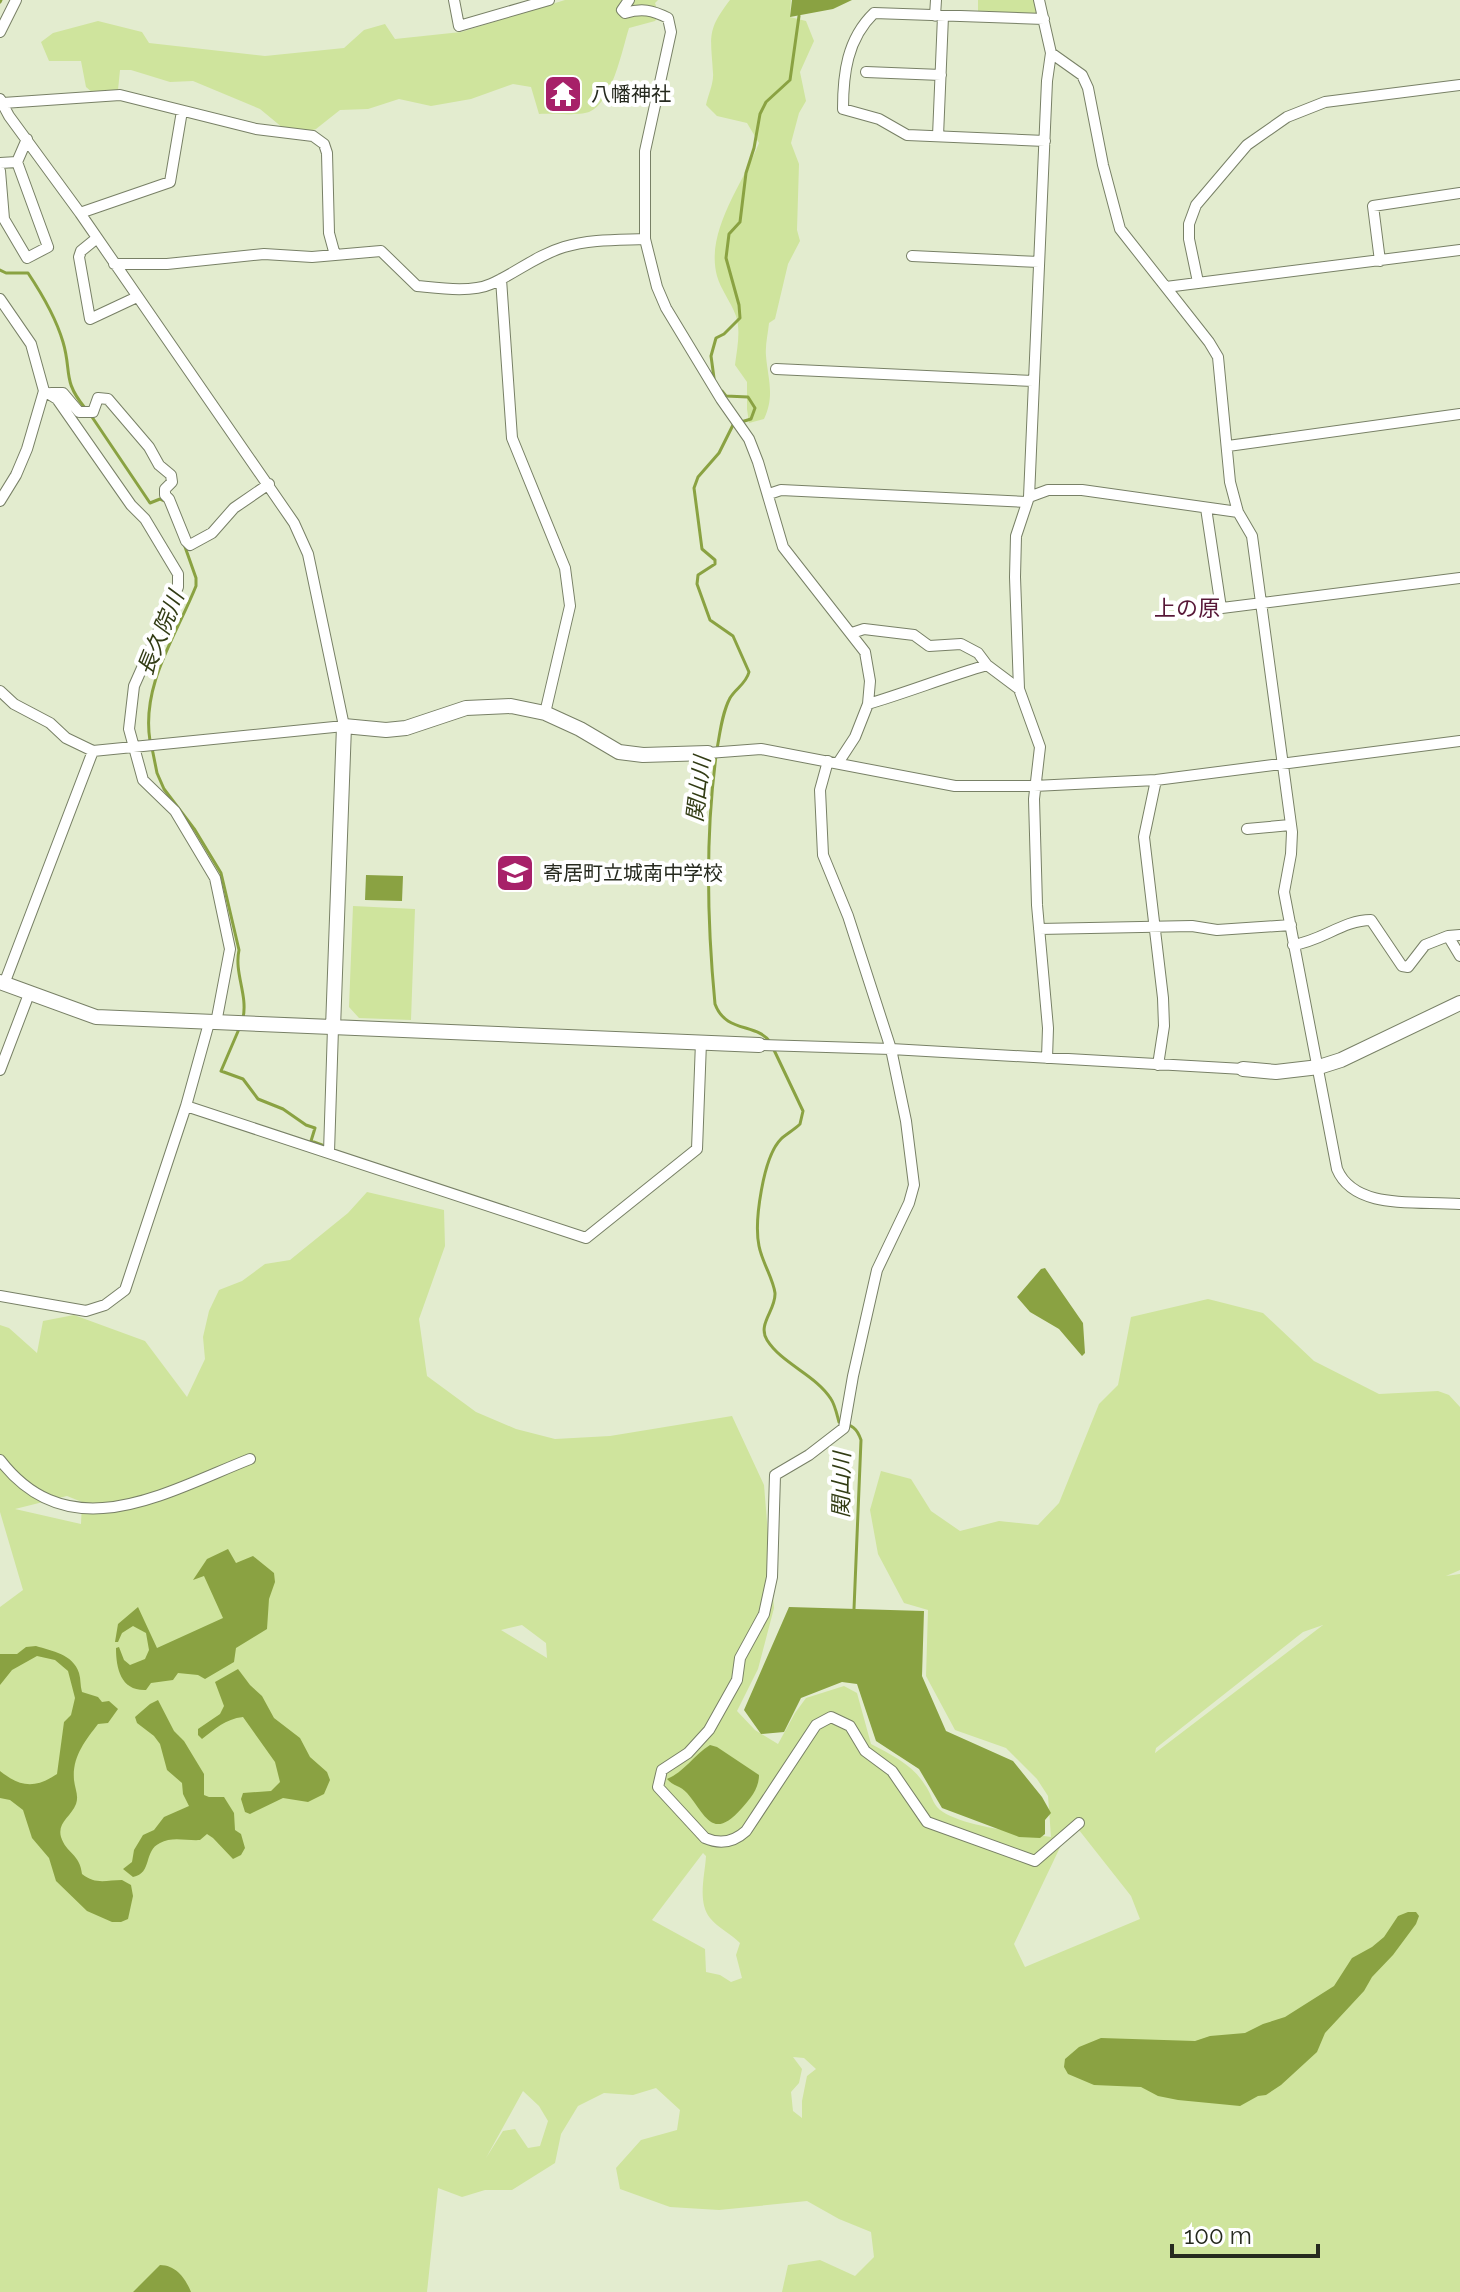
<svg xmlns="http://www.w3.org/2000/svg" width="1460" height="2292" viewBox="0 0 1460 2292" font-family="Raleway,'Noto Sans JP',sans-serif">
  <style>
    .green { fill: #cfe49d; fill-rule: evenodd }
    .water { fill: #8aa242 }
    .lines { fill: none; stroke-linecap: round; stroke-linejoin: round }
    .stream { stroke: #8aa242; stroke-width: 3 }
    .street-casing { stroke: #788066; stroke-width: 12 }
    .secondary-casing { stroke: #788066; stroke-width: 16 }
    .street { stroke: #fff; stroke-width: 10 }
    .secondary { stroke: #fff; stroke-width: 14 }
    .labels { text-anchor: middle; stroke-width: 8; stroke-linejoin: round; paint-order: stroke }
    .poi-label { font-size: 20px; fill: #262a1f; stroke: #fff; text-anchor: start }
    .neighbourhood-label { font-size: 22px; fill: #571737; stroke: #fff }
    .water-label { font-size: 22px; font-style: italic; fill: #323c14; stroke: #fff }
  </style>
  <rect width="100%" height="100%" fill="#e3eccf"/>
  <path class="green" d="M565 0H658L655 3 659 16 655 21 629 28C622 50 612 103 589 112 578 116 551 113 539 114L531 87 513 84 471 99 431 106 399 99 368 109 340 110 316 129 307 132 283 128 260 109 193 81 170 82 131 70H120L118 90 93 93 86 87 81 61H49L41 42 53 33 98 21 142 32 149 43 265 56 344 48 364 30 385 24 395 39 461 32Z
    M730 0H791L790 17 806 21 814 41 800 72 806 101 799 113 791 143 799 164 797 230 800 241 788 264 775 319 769 323C768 334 765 345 766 356 768 379 775 396 764 419L749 423 747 409V382L735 365C737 349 741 331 736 316 731 302 721 290 717 276 705 231 743 184 759 143L747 123 717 116 706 105C708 95 714 83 713 73 711 37 706 31 730 0Z
    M978 0H1036L1039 14 978 13Z
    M353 906 415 909 411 1020 359 1018 349 1007Z
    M367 1192 444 1210 445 1246 419 1319 427 1376 476 1412 516 1429 555 1439 610 1436 732 1416 764 1485 774 1608 758 1669 737 1711 755 1730 778 1744 795 1713 806 1698 844 1686 857 1693 871 1744C892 1755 913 1765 925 1785 930 1791 932 1801 937 1807 954 1826 1024 1833 1051 1837L1048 1796 1037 1779 1006 1748 955 1730 926 1676 928 1610 904 1603 878 1554 870 1510 881 1471 911 1479 931 1511 960 1531 999 1521 1038 1525 1059 1503 1099 1404 1118 1385 1131 1317 1208 1299 1263 1313 1314 1361 1379 1394 1438 1391 1449 1395 1460 1407V1570L1446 1576 1460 1574V2292H782L788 2265 820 2260 855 2276 874 2257 871 2232 839 2219 807 2201 719 2210 670 2207 620 2189 616 2168 641 2140 677 2130 680 2110 656 2088 633 2095 604 2093 578 2106 561 2134 555 2163 512 2190H485L462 2197 438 2188 427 2292H0V1607L23 1590 0 1512V1325L9 1328 37 1353 43 1321 74 1315 145 1341 187 1397 205 1359 203 1337 209 1311 219 1290 242 1281 265 1264 290 1260 348 1213ZM67 1496 82 1502 81 1524 15 1509ZM522 1625 546 1643 547 1658 501 1630ZM1323 1625 1155 1753 1156 1748 1303 1632ZM1075 1825 1131 1896 1140 1919 1025 1967 1014 1944 1063 1841ZM703 1853 706 1856C705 1875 697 1902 710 1918 717 1927 731 1934 740 1943L736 1955 742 1978 731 1982 720 1975 706 1972 705 1949 652 1920ZM793 2057 804 2058 816 2069 807 2076 802 2101V2118L793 2111 791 2092 799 2083 802 2069ZM523 2091 539 2106 548 2121 540 2146 528 2148 515 2129 503 2131 486 2158Z"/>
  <path class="water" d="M792 0H852L833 9 790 17Z
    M366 875 403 876 402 901 365 900Z
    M1045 1268 1083 1323 1085 1353 1082 1356 1059 1329 1030 1312 1017 1297 1041 1269Z
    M228 1549 236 1563 253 1556 274 1573 275 1582 269 1599 267 1629 236 1648 234 1662 205 1679 198 1675 178 1673 173 1680 151 1683 146 1690C121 1691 116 1669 116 1648L119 1647 124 1660 130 1665 145 1659 149 1650 146 1633 133 1626 122 1633 118 1642H115L118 1624 138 1607 157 1648 223 1618 204 1576 193 1580 207 1559Z
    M789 1607 924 1611 922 1676 946 1731 1013 1761 1042 1797 1051 1813 1045 1820V1834L1040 1838 1019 1837 942 1808 919 1769 876 1741 857 1684 842 1682 801 1698 784 1732 761 1734 744 1710Z
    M36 1646C52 1651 73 1654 79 1673 81 1679 80 1686 82 1692L98 1697 102 1702 109 1701 118 1709 108 1723 98 1724C85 1741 72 1757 74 1780 75 1789 79 1796 76 1804 71 1817 57 1822 61 1837 66 1853 80 1854 82 1874 96 1885 106 1880 122 1880L131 1885 133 1896 128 1919 121 1922H112L87 1911 56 1881 49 1858 32 1838 23 1810 10 1800 0 1798V1771C20 1787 35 1789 57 1774L64 1722 71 1715 75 1698 68 1671 55 1660 37 1656 12 1670 0 1685V1654H17L26 1647Z
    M238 1669 250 1685 262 1696 274 1718 300 1738 310 1757 327 1772 330 1780 324 1794 308 1802 283 1798 250 1814 245 1812 241 1799 243 1793 271 1791 280 1782 275 1762 243 1717C225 1719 215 1729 202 1739L198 1735V1729L220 1714 224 1706 215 1682Z
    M158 1700 174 1731 184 1741 204 1774V1795L209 1797H224L234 1813 235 1830 241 1834 245 1848 241 1855 233 1859 213 1838 207 1834 200 1840C187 1841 172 1836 160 1843 143 1851 153 1873 133 1877L123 1869 132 1862 134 1850 143 1835 154 1830 164 1817 189 1806 183 1794 182 1783 167 1770 160 1744 154 1736 137 1723 135 1717 150 1704Z
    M710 1745 717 1747 759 1775C759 1788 751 1798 742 1808 712 1842 706 1815 687 1793 681 1786 673 1786 667 1779 684 1772 694 1755 710 1745Z
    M1408 1912H1416L1419 1916 1416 1924 1393 1955 1372 1977 1364 1991 1325 2033 1317 2052 1281 2085 1266 2095 1258 2096 1240 2106 1178 2100 1158 2096 1141 2087 1094 2085 1068 2074 1064 2067 1065 2059 1079 2047 1101 2038 1195 2041 1210 2036 1245 2033 1263 2024 1285 2017 1334 1986 1352 1958 1372 1947 1384 1937 1398 1916Z
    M160 2265C176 2265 186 2279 191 2292H133Z"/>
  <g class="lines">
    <path class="stream" d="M0 2 1 0
      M0 270 6 273H28C42 294 56 318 63 342 72 372 62 380 85 408
      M714 378 711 356 716 338 724 334 740 318 739 305 726 258 729 234 740 222 746 173 754 148 760 114 766 102 790 80 799 16
      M722 391 726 396 748 397 755 408 751 419 741 422
      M90 414 150 503 160 499 165 501
      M150 741C141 685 176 636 196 586V578L184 544
      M152 748 157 773 164 789 195 830 221 873 239 950C234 973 248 995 243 1018
      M717 749C720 733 722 713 730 698 736 688 746 684 749 672L733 636 710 620 697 584 698 575 715 564V560L702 549 694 488 698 477 719 453 733 425
      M716 756C705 839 707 921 715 1004 726 1034 757 1022 771 1043
      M239 1029 221 1071 243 1079 258 1099 283 1109 306 1125 315 1128 311 1141 322 1145
      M774 1050 803 1111 800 1124C794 1130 786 1134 781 1139 763 1157 754 1222 759 1246 762 1262 773 1278 775 1293 776 1310 757 1324 767 1340 782 1364 816 1375 831 1399 835 1405 837 1415 839 1422 852 1425 857 1428 861 1440L854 1609"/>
    <defs>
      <path id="street" d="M454 0 459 26 549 0
        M629 0 622 10 625 13C642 8 652 10 668 18L671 32 645 151V239L657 287 666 308 721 399 749 439 758 462 783 547 865 652 870 681 868 704 855 737 838 763
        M1039 0 1051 53 1047 81 1029 497 1016 536 1015 577 1019 689 1040 747 1034 799 1037 905 1048 1028 1047 1058
        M935 16 936 0
        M1044 19 874 13C847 39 843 74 843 109L879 119 907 135 1045 141
        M0 32 16 0
        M1051 53 1082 75 1088 88 1103 165 1120 229 1209 342 1218 357 1230 482 1238 512 1252 536 1292 832 1291 854 1284 892 1337 1169C1355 1212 1422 1200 1460 1204
        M866 72 941 75
        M0 99 9 116 80 213 294 523 308 554 344 726 93 751 66 738 50 723 14 704 0 691
        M3 103 120 95 256 129 313 136 324 144 327 153 329 233 335 255
        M938 136 943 16
        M0 163 17 162 27 139
        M0 171 4 219 27 258 48 247 17 162
        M80 213 170 182 182 111
        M97 238 81 251 79 257 90 319 137 297
        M912 256 1039 262
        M1380 261 1373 206 1460 193
        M114 264H167L264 254 312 257 381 251 417 286C438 288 471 293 491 284 516 273 537 255 564 247 590 239 618 240 645 239
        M501 279 512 438 565 568 570 606 545 713
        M1198 282 1189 239V224L1196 205 1247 145 1287 117 1325 102 1460 85
        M1166 287 1460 250
        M0 299 31 344 44 391 27 449 16 475 0 501
        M776 369 1033 381
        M44 391 57 399 131 505 145 519 178 574V587L134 686 129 729 143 780 175 811 215 878 230 949 216 1023
        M51 393H63L79 412H93L98 398 108 399 149 447 159 465 171 475 172 482 165 489V495L169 499 186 541 190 545 212 533 234 508 269 484
        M1228 446 1460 414
        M769 494 781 490 1026 502
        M1029 497 1048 490H1082L1238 512
        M1206 508 1221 608
        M1206 610 1460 578
        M852 633 864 629 914 635 929 646 961 644 978 653 987 665 1019 689
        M868 704C908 692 946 677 987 665
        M708 753 761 749 955 786H1034L1156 780 1460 741
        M828 761 820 790 823 855 848 916 891 1049 906 1121 914 1185 909 1203 877 1270 853 1376 844 1428 809 1455 775 1475 772 1577 764 1614 740 1658 737 1680 709 1730 688 1753 662 1770 658 1787 705 1838C721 1845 734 1842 746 1831L816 1725 831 1717 850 1726 865 1751 892 1771 927 1822 1035 1861 1079 1823
        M1156 780 1144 837 1163 998 1164 1026 1158 1065
        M1247 829 1290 825
        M1039 929 1192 926 1217 930 1291 925
        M1460 935 1448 936 1460 956
        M1293 945C1322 941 1343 920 1371 920L1402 966 1408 967 1425 945 1448 936
        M4 984 93 751
        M759 1045 891 1049 1243 1069
        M0 1070 29 994
        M186 1106 586 1238 697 1149 701 1042
        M329 1152 333 1028
        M0 1296 86 1311 105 1305 125 1290 186 1106 209 1023
        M0 1460C70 1551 166 1492 250 1459"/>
      <path id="secondary" d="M0 982 96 1017 759 1045
        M333 1028 344 726 386 730 406 728 466 708 511 706 545 713 580 729 619 752 643 755 708 753
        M1243 1069 1276 1072 1319 1067 1341 1060 1460 1003"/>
    </defs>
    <use href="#street" class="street-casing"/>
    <use href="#secondary" class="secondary-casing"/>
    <use href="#street" class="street"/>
    <use href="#secondary" class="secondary"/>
  </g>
  <defs>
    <symbol id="temple-square" viewBox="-11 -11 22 22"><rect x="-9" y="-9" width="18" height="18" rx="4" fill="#a72169" stroke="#fff"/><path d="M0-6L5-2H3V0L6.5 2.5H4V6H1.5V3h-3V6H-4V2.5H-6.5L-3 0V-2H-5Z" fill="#fff"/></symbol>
    <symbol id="school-square" viewBox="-11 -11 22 22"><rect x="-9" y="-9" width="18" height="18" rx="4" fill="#a72169" stroke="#fff"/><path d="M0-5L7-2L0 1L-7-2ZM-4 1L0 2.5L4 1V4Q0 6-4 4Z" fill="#fff"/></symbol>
  </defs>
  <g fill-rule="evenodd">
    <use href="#temple-square" x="541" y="72" width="44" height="44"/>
    <use href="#school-square" x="493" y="851" width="44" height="44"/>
  </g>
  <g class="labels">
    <g class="poi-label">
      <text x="591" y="101">八幡神社</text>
      <text x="543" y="880">寄居町立城南中学校</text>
    </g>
    <g class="neighbourhood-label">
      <text x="1187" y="616">上の原</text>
    </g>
    <g class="water-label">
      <text transform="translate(160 633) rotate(-68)" y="8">長久院川</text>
      <text transform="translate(698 789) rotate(-83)" y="8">関山川</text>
      <text transform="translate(841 1485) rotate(-89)" y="8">関山川</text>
    </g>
  </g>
  <path d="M1172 2244v12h146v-12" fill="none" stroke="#262a1f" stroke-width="4"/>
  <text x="1184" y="2244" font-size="24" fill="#262a1f" stroke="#ffffff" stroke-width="6" paint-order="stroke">100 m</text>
</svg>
